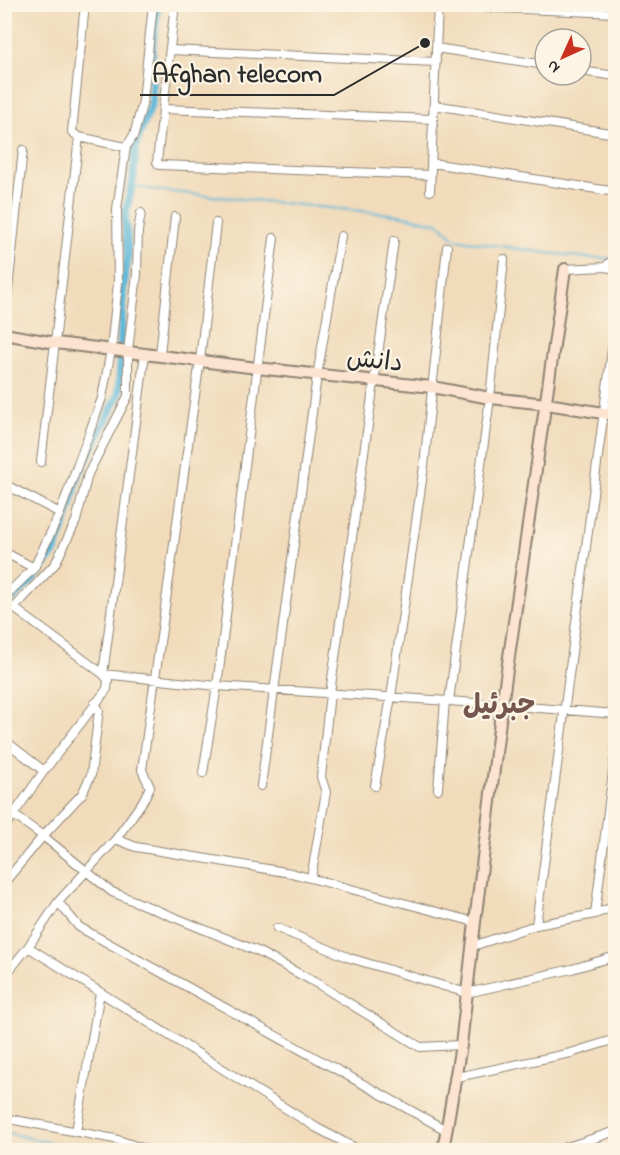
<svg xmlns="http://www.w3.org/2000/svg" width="620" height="1155" viewBox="0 0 620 1155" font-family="'Indie Flower','Playpen Sans Arabic',sans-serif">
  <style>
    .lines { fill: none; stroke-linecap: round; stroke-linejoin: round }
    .stream { stroke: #5bb8d9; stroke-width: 2 }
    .canal { stroke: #5bb8d9; stroke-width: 8 }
    .street-casing { stroke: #8e8373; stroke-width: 10 }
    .secondary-casing { stroke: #8e8373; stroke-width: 14 }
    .street { stroke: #fff; stroke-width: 8 }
    .secondary { stroke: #fde4d1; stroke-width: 10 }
    .labels { text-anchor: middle; stroke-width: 4.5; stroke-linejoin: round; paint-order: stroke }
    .street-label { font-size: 26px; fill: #2b2b2b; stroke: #fcf5e5 }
    .neighbourhood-label { font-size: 27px; font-weight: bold; fill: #74564e; stroke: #fcf5e5 }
    .leader { fill: none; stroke: #2b2b2b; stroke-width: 2 }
    .callout-dot { fill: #2b2b2b; stroke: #fcf5e5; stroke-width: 2 }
    .callout-label { font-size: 27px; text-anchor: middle; font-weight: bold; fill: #2b2b2b; stroke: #fcf5e5; stroke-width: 4.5; stroke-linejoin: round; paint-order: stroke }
  </style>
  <rect width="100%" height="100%" fill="#fcf5e5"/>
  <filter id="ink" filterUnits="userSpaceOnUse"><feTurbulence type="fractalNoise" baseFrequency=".0167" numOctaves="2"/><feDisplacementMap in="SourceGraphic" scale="12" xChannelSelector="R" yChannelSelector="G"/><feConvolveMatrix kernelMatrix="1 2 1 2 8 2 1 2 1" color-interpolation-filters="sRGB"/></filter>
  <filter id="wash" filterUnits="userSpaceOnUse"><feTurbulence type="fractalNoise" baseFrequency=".008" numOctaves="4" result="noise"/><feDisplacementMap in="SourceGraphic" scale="24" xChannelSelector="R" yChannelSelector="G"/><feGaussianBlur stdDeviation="1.35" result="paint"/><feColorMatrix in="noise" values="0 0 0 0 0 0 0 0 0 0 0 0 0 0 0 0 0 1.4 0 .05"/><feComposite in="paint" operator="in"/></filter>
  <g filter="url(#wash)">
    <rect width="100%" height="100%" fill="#f1dbbb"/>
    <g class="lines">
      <path class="stream" d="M132 186 162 191 399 215 440 224 455 239 540 252 589 258H611
        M4 1132 80 1150"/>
      <path class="canal" d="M4 606 34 578 54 552 66 521 79 474 119 394 123 291 128 255 125 217 133 180 136 143 152 102V47L158 4"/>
    </g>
  </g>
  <g filter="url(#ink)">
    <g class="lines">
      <defs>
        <path id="street" d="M85 4 72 132 79 137 126 147
          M175 4 157 162 159 165 431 175
          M411 4 616 13
          M436 48 545 65
          M170 50 436 62
          M581 71 616 76
          M434 105 616 134
          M164 109 433 119
          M432 163 616 192
          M430 191 438 4
          M605 267 616 257
          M565 269 605 267 616 269
          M4 326 23 150
          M160 354 175 217
          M41 462 79 137
          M4 484 60 513
          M4 552 34 568
          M4 597 34 568 60 513 102 398 111 350 118 283 117 209 126 147 134 135 143 101 153 4
          M14 608 103 674 217 686 449 701 616 714
          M4 614 14 608 55 564 76 521 88 474 128 396V351L137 274 138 231 141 213
          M449 701 490 398 504 259
          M4 740 44 771
          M203 773 217 686 274 238
          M261 786 317 376 341 236
          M375 786 391 697 424 466 447 247
          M438 789 445 701
          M4 808 43 836 112 892 257 951 318 984 420 1047 461 1045
          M4 828 44 771 107 689 108 680 103 674 145 353
          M116 839 136 847 291 873 475 922
          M311 878 326 792 321 777 330 693 394 241
          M4 883 43 836 82 794 91 775 99 710 95 703
          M58 902 79 927 446 1130
          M595 914 616 748
          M536 925 616 320
          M277 928 350 958 467 993 572 969 616 956
          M473 946 536 925 595 914 616 906
          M28 947 317 1128 359 1150
          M4 977 28 947 58 902 116 839 143 801 150 787 142 770 200 360 216 223
          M457 1077 571 1053 616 1039
          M4 1118 115 1139 148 1150
          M76 1132 100 992
          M558 1150 616 1131"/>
        <path id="secondary" d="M4 334 56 343 257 368 432 387 490 398 547 404 616 415
          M443 1150 461 1045 475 922 502 705 565 269"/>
      </defs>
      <use href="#street" class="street-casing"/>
      <use href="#secondary" class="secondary-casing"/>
      <use href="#street" class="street"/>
      <use href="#secondary" class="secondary"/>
    </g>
  </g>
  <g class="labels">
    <g class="street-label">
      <text transform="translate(375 359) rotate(6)" y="9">دانش</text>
    </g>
    <g class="neighbourhood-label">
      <text x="499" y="713">جبرئیل</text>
    </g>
  </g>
  <path class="leader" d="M425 43L334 95H140"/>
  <circle class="callout-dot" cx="425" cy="43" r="6"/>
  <g class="callout-label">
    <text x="237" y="82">Afghan telecom</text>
  </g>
  <rect width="620" height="1155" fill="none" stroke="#fcf5e5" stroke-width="24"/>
  <g transform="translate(563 57) rotate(225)"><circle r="28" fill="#fcf5e5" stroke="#a8a49b" stroke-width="1.5"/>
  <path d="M0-4.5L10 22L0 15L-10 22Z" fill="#c8321e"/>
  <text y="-9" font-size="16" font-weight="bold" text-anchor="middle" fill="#2b2b2b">N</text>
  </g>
</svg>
